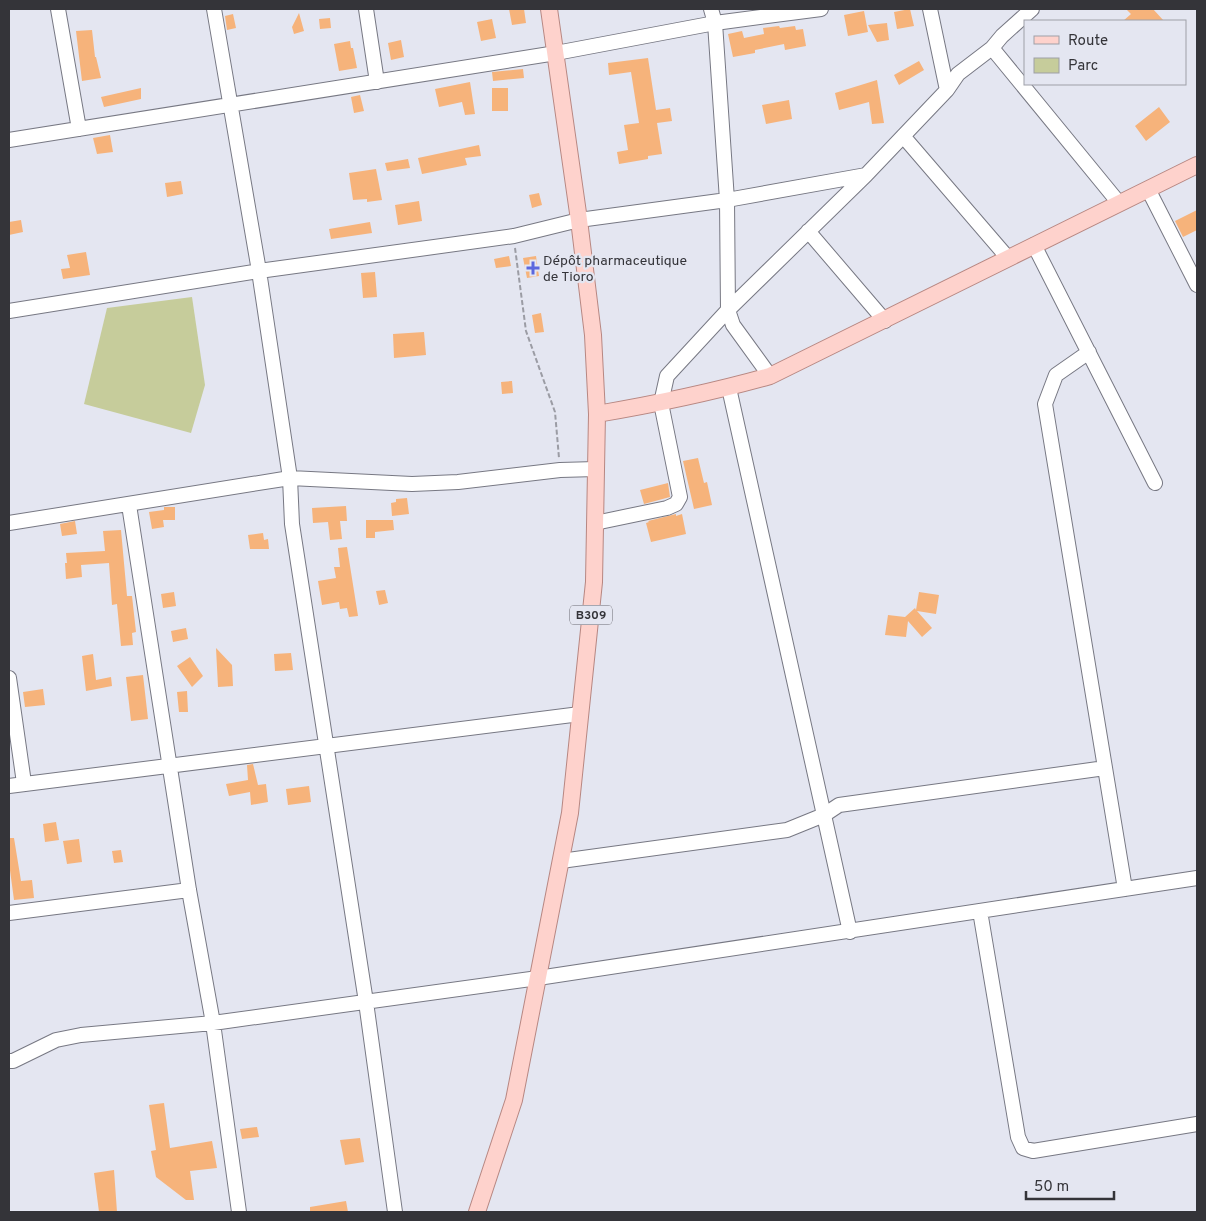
<svg xmlns="http://www.w3.org/2000/svg" width="1206" height="1221" viewBox="0 0 1206 1221" font-family="Overpass,sans-serif">
  <style>
    .green { fill: #c6cc9b }
    .building { fill: #f6b37b }
    .lines { fill: none; stroke-linecap: round; stroke-linejoin: round }
    .minor-casing { stroke: #777883; stroke-width: 16 }
    .major-casing { stroke: #b78782; stroke-width: 18 }
    .path { stroke: #9b9ca4; stroke-width: 2; stroke-dasharray: 5 2.5; stroke-linecap: butt }
    .minor { stroke: #fff; stroke-width: 14 }
    .major { stroke: #fed2cc; stroke-width: 16 }
    .poi-dot { fill: #5b67de; stroke: #e4e6f1; stroke-width: 2 }
    .labels { text-anchor: middle; stroke-width: 4.5; stroke-linejoin: round; paint-order: stroke }
    .shield { fill: #e4e6f1; stroke: #696970; stroke-width: 1 }
    .shield-label { font-size: 12px; font-weight: bold; fill: #343439 }
    .poi-label { font-size: 14px; fill: #343439; stroke: #e4e6f1; text-anchor: start }
  </style>
  <rect width="100%" height="100%" fill="#e4e6f1"/>
  <path class="green" d="M192 297 205 385 191 433 84 404 107 308Z"/>
  <path class="building" d="M509 9H524L526 23 512 25Z
    M910 9 914 26 897 29 894 12Z
    M1126 9H1153L1164 21H1123L1131 14Z
    M864 11 868 32 848 36 844 15Z
    M299 13 304 31 294 34 292 27Z
    M233 14 236 28 227 30 225 16Z
    M330 18 331 28 320 29 319 19Z
    M492 19 496 38 481 41 477 22Z
    M887 23 889 40 877 42 868 25Z
    M779 26 780 28 795 26 796 30 803 29 806 46 785 50 784 44 755 50V53L733 57 728 34 742 31 744 38 764 34 763 28Z
    M92 30 95 57H96L101 78 82 81 76 31Z
    M401 40 404 57 391 60 388 43Z
    M350 41 351 48H353L357 68 339 71 334 44Z
    M648 58 656 110 670 108 672 121 657 123 662 154 648 156V159L619 164 617 152 628 150 624 125 639 123 631 72 609 75 608 63Z
    M919 61 924 70 899 85 894 75Z
    M523 69 524 78 493 81 492 72Z
    M877 80 884 123 872 124 869 102 839 110 835 93Z
    M470 82 475 114 465 115 462 102 439 107 435 89Z
    M141 88V99L104 107 101 97Z
    M492 88H508V111H492Z
    M360 95 364 111 354 113 351 97Z
    M789 100 792 119 766 124 762 105Z
    M1159 107 1170 122 1146 141 1135 126Z
    M110 135 113 152 97 154 93 138Z
    M479 145 481 156 465 158 467 165 422 174 418 158Z
    M408 159 410 168 387 171 385 163Z
    M376 169 382 200 367 202V199L353 200 349 173Z
    M181 181 183 194 167 197 165 183Z
    M539 193 542 205 532 208 529 195Z
    M419 201 422 221 398 225 395 205Z
    M1197 210V230L1183 237 1175 221Z
    M21 220 23 232 9 235V222Z
    M370 222 372 233 331 239 329 229Z
    M86 252 90 275 63 279 61 269 70 268 67 255Z
    M509 256 511 266 496 268 494 259Z
    M536 256 539 276 527 278 523 258Z
    M375 272 377 297 363 298 361 273Z
    M541 313 544 332 535 333 532 315Z
    M424 332 426 355 394 358 393 334Z
    M512 381 513 393 502 394 501 382Z
    M698 458 704 483 707 482 712 505 694 509 683 461Z
    M668 483 670 497 644 504 640 490Z
    M407 498 409 514 392 516 391 503 396 502V499Z
    M346 506 347 521H340L342 539 330 540 328 522 313 523 312 508Z
    M164 507H175V520H163L164 527 152 529 149 512 164 510Z
    M676 514V516L682 514 686 534 651 542 646 523 649 522 648 521Z
    M366 520H393L394 530 375 532V538H366Z
    M75 521 77 534 62 536 60 524Z
    M121 530 127 596H132L136 632 132 633 133 645 121 646 117 604 112 605 109 563 81 565 82 577 66 579 65 563H67L66 553 105 551 103 531Z
    M263 533 264 540 268 539 269 549H250L248 535Z
    M347 547 358 616 349 617 347 608 340 609 339 602 322 605 318 581 336 578 334 567H340L338 548Z
    M385 590 388 603 379 605 376 591Z
    M174 592 176 606 163 608 161 594Z
    M919 592 939 595 936 614 917 611 932 628 922 637 908 621 906 637 885 635 888 615 905 617 915 608 916 610Z
    M186 628 188 639 173 642 171 631Z
    M216 648 232 665 233 686 218 687Z
    M291 653 293 670 275 671 274 654Z
    M93 654 96 680 111 677 112 686 86 691 82 656Z
    M190 657 203 676 192 687 177 666Z
    M143 675 148 719 131 721 126 677Z
    M43 689 45 705 25 707 23 692Z
    M187 691 188 712H179L177 692Z
    M253 764 258 785 266 784 268 802 251 805 250 792 229 796 226 784 248 780 247 765Z
    M309 786 311 802 288 805 286 789Z
    M56 822 59 840 45 842 43 824Z
    M9 838H14L21 881 32 880 34 898 14 900 9 863Z
    M79 839 82 862 67 864 63 841Z
    M121 850 123 862 114 863 112 851Z
    M164 1103 170 1148 212 1141 217 1168 190 1171 194 1200H186L156 1177 151 1151 156 1150 149 1105Z
    M257 1127 259 1137 242 1139 240 1129Z
    M360 1138 364 1162 345 1165 340 1140Z
    M114 1170 117 1212H99L94 1173Z
    M346 1201 348 1212H310V1207Z"/>
  <g class="lines">
    <defs>
      <path id="minor" d="M58 9 79 129
        M214 9 259 271 290 478 292 524 366 1002 395 1212
        M366 9 377 82
        M711 9 715 23 727 200 728 310 733 325 770 376
        M930 9 947 90 958 74 992 48 1002 36 1032 9
        M992 48 1119 203
        M903 136 1008 258
        M9 140 556 53 715 23 821 9
        M1148 189 1197 285
        M808 231 885 321
        M1034 245 1155 483
        M9 311 259 271 514 236 579 220 727 200 866 175
        M1089 352 1056 375 1045 404 1125 889
        M729 388 850 932
        M129 505 189 890 213 1023 239 1212
        M9 523 290 478 412 484 458 482 560 470 596 469
        M595 523 667 508 676 504 680 497 661 403 667 376 728 310 866 175 947 90
        M9 678 24 783
        M9 786 580 714
        M561 861 787 830 824 815 839 805 1105 768
        M980 911 1018 1137 1023 1148 1033 1151 1197 1124
        M9 913 189 890
        M9 1061H13L56 1040 81 1035 213 1023 538 978 1197 878"/>
      <path id="major" d="M597 414C656 404 713 392 770 376L1197 165
        M477 1212 514 1100 570 813 594 582 597 414 593 335 579 220 549 9"/>
    </defs>
    <use href="#minor" class="minor-casing"/>
    <use href="#major" class="major-casing"/>
    <path class="path" d="M515 248 526 331 555 412 559 458"/>
    <use href="#minor" class="minor"/>
    <use href="#major" class="major"/>
  </g>
  <path class="poi-dot" d="M530.5 260.5h5v5h5v5h-5v5h-5v-5h-5v-5h5z"/>
  <g class="labels">
    <rect class="shield" x="570" y="605.5" width="42" height="19" rx="4"/>
    <g class="shield-label">
      <text x="591" y="619">B309</text>
    </g>
    <g class="poi-label">
      <text x="543" y="265">Dépôt pharmaceutique<tspan x="543" dy="16">de Tioro</tspan></text>
    </g>
  </g>
  <rect width="1206" height="1221" fill="none" stroke="#343439" stroke-width="20"/>
  <rect x="1024" y="20" width="162" height="65" fill="#e4e6f1" stroke="#9e9fa7"/>
  <rect x="1034" y="36" width="25" height="8" fill="#fed2cc" stroke="#9e9fa7"/>
  <text x="1068" y="45" font-size="15" fill="#343439">Route</text>
  <rect x="1034" y="58" width="25" height="15" fill="#c6cc9b" stroke="#9e9fa7"/>
  <text x="1068" y="70" font-size="15" fill="#343439">Parc</text>
  <path d="M1026 1191v8h88v-8" fill="none" stroke="#343439" stroke-width="2.5"/>
  <text x="1034" y="1191" font-size="15" fill="#343439" stroke="#e4e6f1" stroke-width="4" paint-order="stroke">50 m</text>
</svg>
